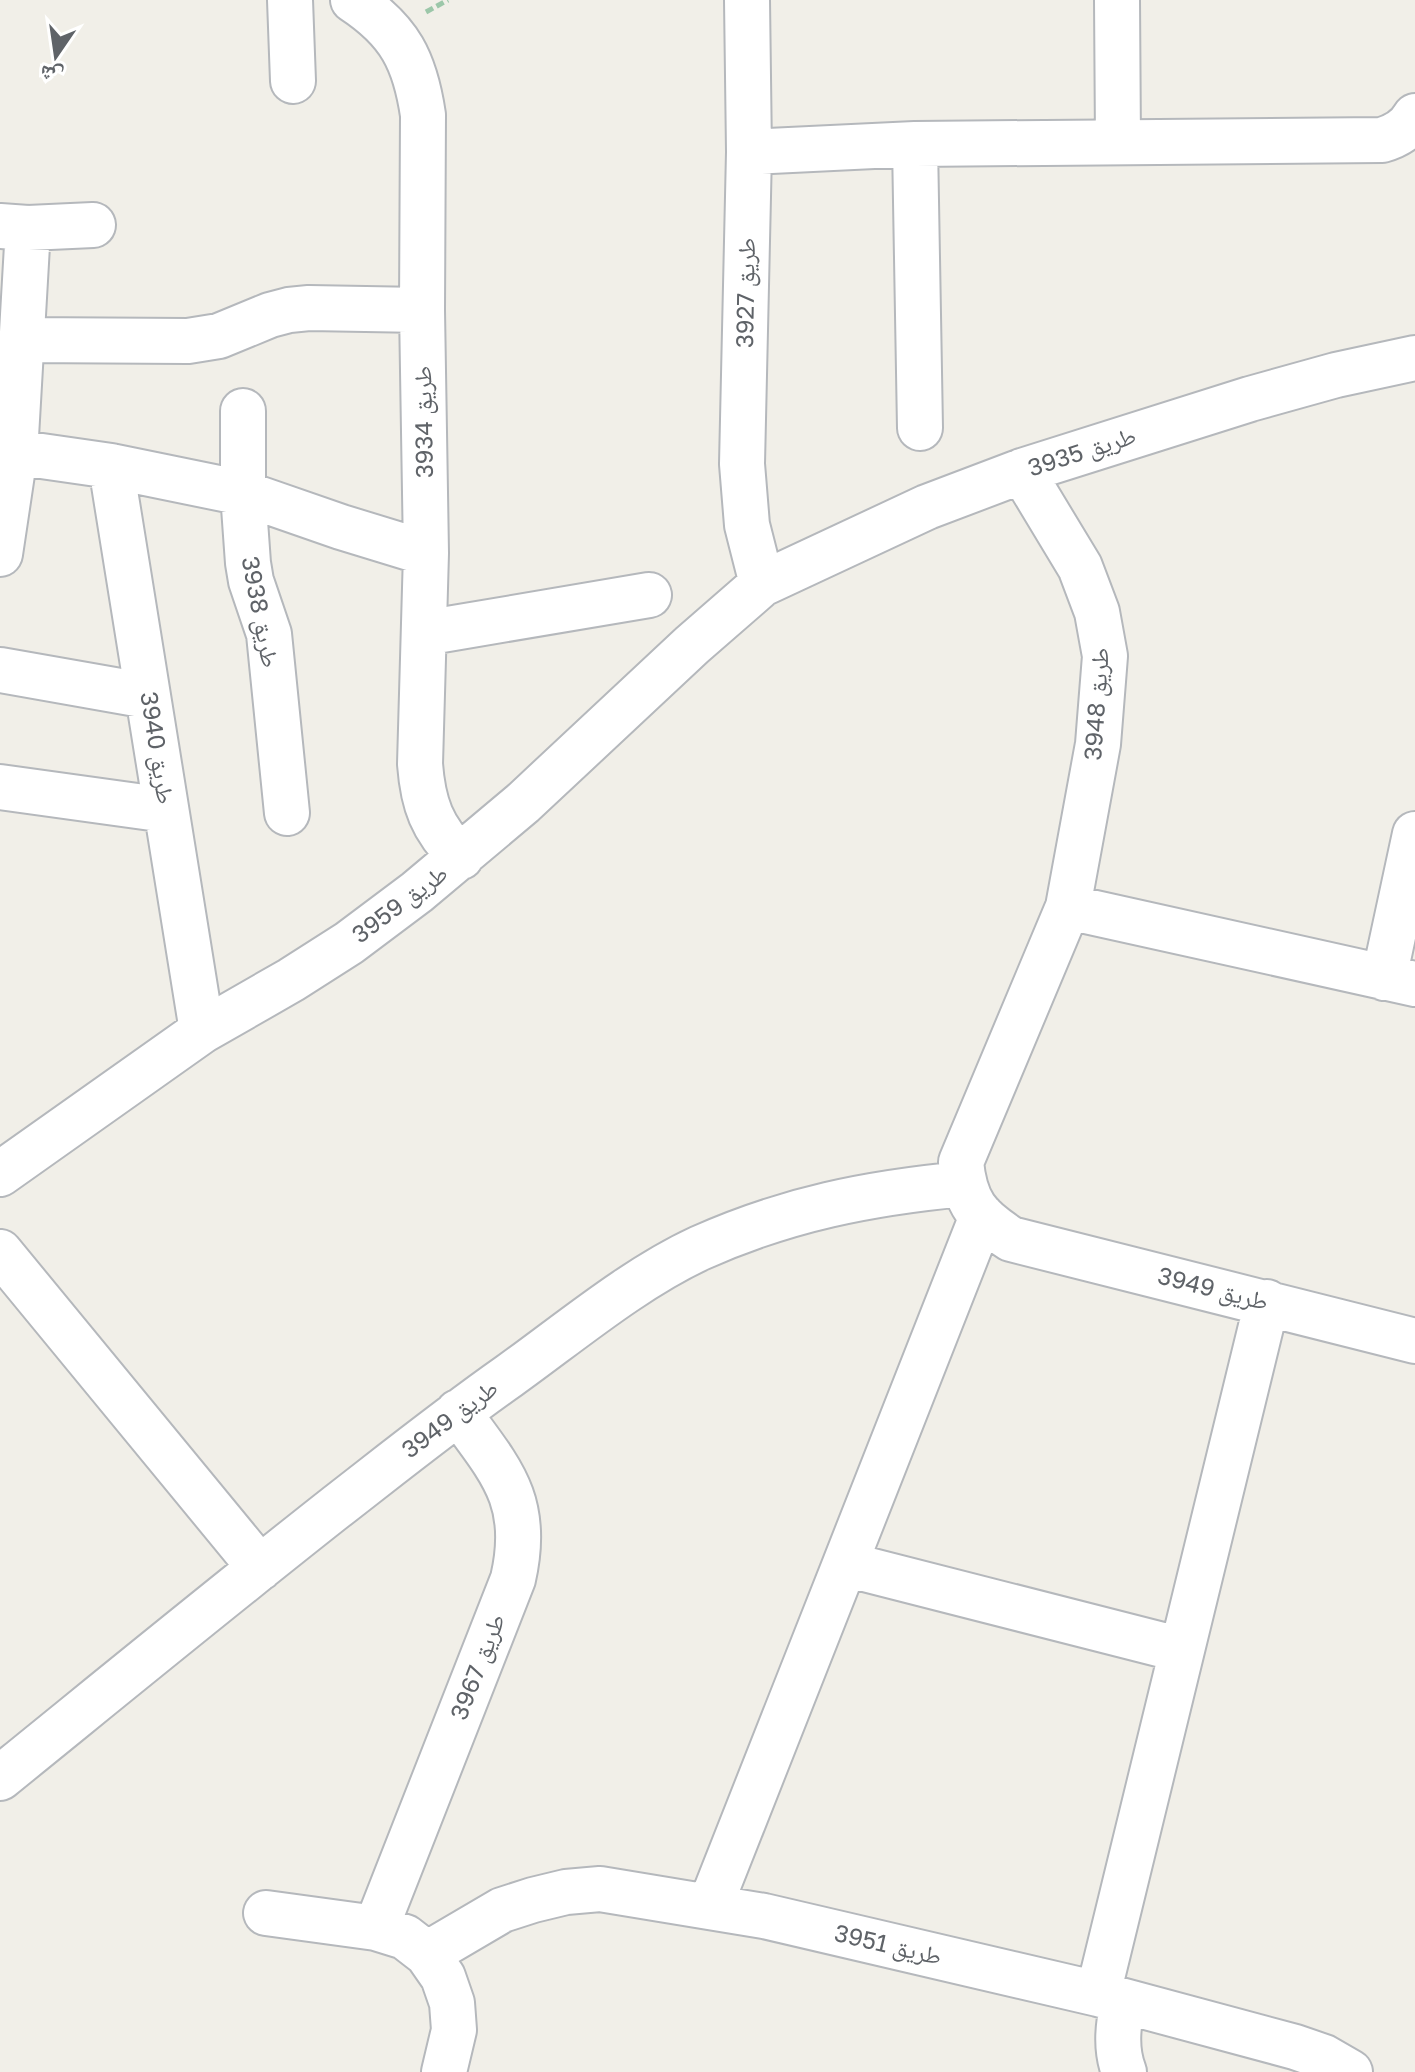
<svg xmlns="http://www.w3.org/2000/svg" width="1415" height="2072" viewBox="0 0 1415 2072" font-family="'Golos Text','Noto Naskh Arabic',sans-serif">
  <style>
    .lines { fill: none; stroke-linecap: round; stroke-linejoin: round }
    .minor-casing { stroke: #b5b8bc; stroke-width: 48 }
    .path { stroke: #9cc7a9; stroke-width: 5; stroke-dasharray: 8 4; stroke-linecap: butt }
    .minor { stroke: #fff; stroke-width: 44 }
    .labels { text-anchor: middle; stroke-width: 7; stroke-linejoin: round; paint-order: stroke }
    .street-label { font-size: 24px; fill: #5f6368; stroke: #fff }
  </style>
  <rect width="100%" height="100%" fill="#f1efe8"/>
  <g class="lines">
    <defs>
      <path id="minor" d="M290 0 293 81
        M353 0C400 31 415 61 423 115L422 310 426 553 420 764C423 804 432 829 461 857
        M747 0 749 152 742 464 747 525 762 584
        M1117 0 1118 142
        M915 144 920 428
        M749 152 915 144 1382 140C1396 136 1408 129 1415 116
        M0 226 28 228 93 225
        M22 340 188 341 219 336 270 315 289 310 309 308 422 310
        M243 411V493L248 563 251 581 269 634 287 813
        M0 450 111 466 243 493 341 527 426 553
        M111 466 202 1031
        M1022 471 1080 567 1097 612 1105 656 1098 744 1068 907 961 1162C965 1203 977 1217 1011 1239L1415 1341
        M0 554 15 454 28 228
        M424 633 649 595
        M0 670 148 696
        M0 787 166 810
        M1068 907 1415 984
        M1384 978 1415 834
        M0 1174 202 1031 291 980 349 943 417 892 523 803 692 645 762 584 927 507 1022 471 1250 399 1336 375 1415 358
        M0 1252 260 1568
        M845 1564 982 1216
        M0 1778C111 1688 222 1597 335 1508 393 1463 449 1418 509 1376 569 1333 633 1279 700 1248 787 1209 869 1193 963 1184
        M710 1906 845 1564 1182 1650
        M266 1913 376 1928 405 1937 427 1954 443 1977 452 2003 454 2030 444 2072
        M376 1928 513 1579C531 1501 501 1471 458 1412
        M427 1954 502 1910 533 1900 566 1892 600 1889 764 1916 1098 1994 1295 2047 1324 2057 1350 2072
        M1098 1994 1267 1302
        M1123 2001C1118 2025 1115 2049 1124 2072"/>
    </defs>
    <use href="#minor" class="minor-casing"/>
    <path class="path" d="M426 12 448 0"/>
    <use href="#minor" class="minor"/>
  </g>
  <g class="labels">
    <g class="street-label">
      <text transform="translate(746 293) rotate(-89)" y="8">طريق 3927</text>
      <text transform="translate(424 422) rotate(-91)" y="8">طريق 3934</text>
      <text transform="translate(1082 452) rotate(-18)" y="8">طريق 3935</text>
      <text transform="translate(260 612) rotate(79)" y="8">طريق 3938</text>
      <text transform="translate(1097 704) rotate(-86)" y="8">طريق 3948</text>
      <text transform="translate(157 748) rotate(81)" y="8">طريق 3940</text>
      <text transform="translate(400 904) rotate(-37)" y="8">طريق 3959</text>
      <text transform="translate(1213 1289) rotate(14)" y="8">طريق 3949</text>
      <text transform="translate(450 1419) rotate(-37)" y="8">طريق 3949</text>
      <text transform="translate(478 1667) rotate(-69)" y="8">طريق 3967</text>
      <text transform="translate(888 1945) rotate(13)" y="8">طريق 3951</text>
    </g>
  </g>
  <g transform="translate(56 56) rotate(193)" stroke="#ffffff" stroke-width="6" paint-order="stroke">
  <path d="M0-6L14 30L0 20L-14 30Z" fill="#5f6368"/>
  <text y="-12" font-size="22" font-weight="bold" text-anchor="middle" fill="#5f6368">ش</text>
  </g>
</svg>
